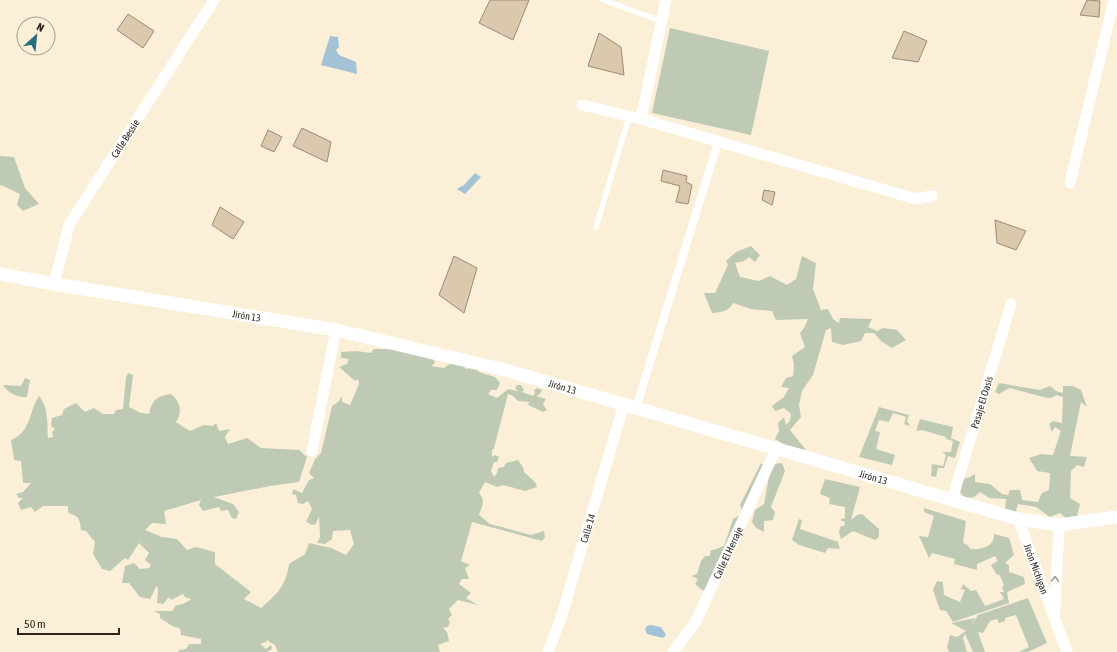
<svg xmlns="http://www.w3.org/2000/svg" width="1117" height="652" viewBox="0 0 1117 652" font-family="'Asap Condensed',sans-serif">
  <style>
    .green { fill: #becab4 }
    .water { fill: #a4c2d6 }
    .building { fill: #dac9ad; stroke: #9a8b71 }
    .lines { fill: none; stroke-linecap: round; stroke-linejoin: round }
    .service { stroke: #fff; stroke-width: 5.5 }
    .pedestrian { stroke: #fff; stroke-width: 8 }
    .minor { stroke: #fff; stroke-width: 11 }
    .tertiary { stroke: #fff; stroke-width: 13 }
    .oneway { stroke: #a09d98 }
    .labels { text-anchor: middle; stroke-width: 3; stroke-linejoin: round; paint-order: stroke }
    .street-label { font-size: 10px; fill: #2c251b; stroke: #fcefd8 }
  </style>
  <rect width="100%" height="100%" fill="#fcefd8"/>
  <path class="green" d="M670 28 769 51 751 135 652 113Z
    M0 156 14 157 25 188 39 204 23 211 17 205 20 194 1 185 0 187Z
    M751 246 760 255 755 262 749 257 744 261 735 263 740 277 759 281 770 276 787 285 796 279 802 256 816 263 813 289 821 310 828 309 833 319 839 323 840 318 872 319 868 327 877 331 883 328 897 330 906 340 892 348 881 341 874 333H865L861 341 843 345 832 342 831 328 826 330 813 375 802 391 799 405 801 417 790 430 806 450 785 445 775 439 779 431 778 423 784 417 786 425 790 421 791 414 784 408 775 411 772 406 784 397 789 388 781 387 786 378 793 376 794 365 792 356 805 347 800 333 804 328 808 319 776 320 772 311 751 309 733 303C729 312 721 312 712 313L704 293H715L728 265 726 261 736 252Z
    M374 349H396L432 356 435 363 431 366 444 368 451 363H461L466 369 477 367 479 372 495 377 500 383 497 390H491L488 394 497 398 508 389 518 391 515 388 517 385H521L524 390 522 392 533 396 535 393 534 390 537 388 542 390 540 394 536 396 546 399 543 404 547 410 543 412 528 405 529 402 518 401 513 396 508 394 494 448 492 451V457L495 455 499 457 497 462H494L491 471 494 477 497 473 498 468 504 467 506 463 518 460 523 467 524 472 535 482 537 487 525 491 503 485 497 487 485 482 479 493C486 501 482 506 479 515L490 524 531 535 544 531 545 537 542 541 472 522 461 561 470 565 465 568 469 579H462L459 584 471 593 466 598 478 605 458 600 449 609 452 615 448 619 450 622 448 627 443 628 447 632 449 641 438 645 440 652H278L275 645 268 641V639L266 642 260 644 266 649 271 645 272 649 267 652H178L179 650 186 649 189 644H201V639L181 635 180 628 174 627 160 618V614L154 611H173L175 606 185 603 191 599 185 597 183 594 171 600 169 597 163 604 157 603 158 590 157 585 150 599 140 597 129 583H122L125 566 134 563 140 569 149 568 151 565 145 560 149 553 139 543 128 560 125 558 110 571 102 569 93 554 95 542 86 531 81 530C80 519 79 516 68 513V506H43L35 512 31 507 21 510 18 503 23 498H19L16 494 23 492 31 483H23L21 461 14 460 11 440C32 431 28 413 39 396 49 408 47 424 48 438L53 437 52 432 55 429 51 426 52 418 62 415 64 409 76 403 85 412 94 408 103 414H114L116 410 123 409 126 377 128 373 133 375 129 407 141 413 149 414C152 400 157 396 171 394 180 401 183 412 176 422L190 431 204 425 213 426 216 423 219 431 230 429 225 437 228 444 247 438 261 448 299 450 307 457 299 482 270 486 214 497 233 504 239 512 236 519 232 518 228 510 221 511 219 507 203 511 199 505 201 500 164 511 166 524 152 523 145 530 162 537 177 539 187 550 196 547 215 552V564L251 592 244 599 261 608C277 594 286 586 289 564L305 554 309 543 331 548 346 555 354 544 350 530 333 531 332 539 325 544 317 543 320 537 319 516 316 524 312 525 306 522 312 509 308 501 303 504 298 503 296 495 292 494 293 489 302 493 309 480 314 478 309 473 315 459 321 453 332 406 338 402 342 396V402L350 405 359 384 358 379 355 381 339 367 347 364 349 359 341 358V352L356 351 371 353Z
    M25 378 30 380 27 397C18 398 8 393 3 385L21 386Z
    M999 383 1040 390 1050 386 1056 391 1063 393V386H1073L1081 390 1087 407 1081 402 1070 456 1087 457 1084 467 1077 465 1071 471 1070 498 1080 504 1077 516 1066 518 1060 513 1050 517 1036 507 1018 504 1015 514 1005 509 1006 499 989 498 980 492 974 497 965 498 960 492 963 479 970 477 975 474V482L990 484 1002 494 1008 495 1010 490H1020L1022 500 1038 502 1042 493 1049 490 1050 473 1037 471 1029 458 1041 454 1053 455 1061 431 1055 427 1052 432 1049 424 1053 421 1062 423 1063 397 1056 395C1055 396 1051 398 1050 398 1048 399 1015 389 1009 388L999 394 995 392Z
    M879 407 909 415 907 421 910 426 904 424 906 417 893 413 889 422 879 420 875 431 880 432 876 449 895 455 892 465 859 457Z
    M920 419 953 427 951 438 960 442 955 458 948 456 944 468H938L936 477 931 476 932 464 943 466 946 455 942 452H951L953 441 946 439V437L922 430 916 431Z
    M761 463 766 467 707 591 702 590 695 584 698 579 691 576 697 574 701 561 705 556H710V551L724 546 733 519 743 513 740 505Z
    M782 463 785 471 771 507 775 512 773 520 764 521V532L756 528 752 522 755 510 764 504 769 477 774 464Z
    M825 479 860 487 851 520 857 515 862 514 879 529V537L875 540 853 531 841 539 839 532 840 527 845 525 844 521H841V519L845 518V507L829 504 830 498 820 494Z
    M924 508 966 521 963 543 968 545 970 549C976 550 991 548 993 540 994 538 994 536 994 534L1009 538 1014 555 1005 563 1009 565V572L1024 577 1025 584 1007 592 1009 603 953 622 946 611 940 610 933 590 937 581 943 582 944 595 960 602 965 590 961 589 963 584 971 591 976 590 985 606 1004 599 1000 592H1004L1002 587 1004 585 999 574 997 575 991 565 998 561 995 556 977 564V570L954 564 955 559 932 553 929 558 919 536 928 537 934 516 924 512Z
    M799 519 802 520 800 529 838 542 840 549 828 548 825 553 799 545 792 540Z
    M1028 598 1047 643 1028 652H1019L1029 647 1016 615 1005 618V621L999 623 997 619 990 621 983 633 978 632 985 652H973L965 634 963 638 967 652H949L947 647 950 635 957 637 966 631 951 623 975 618 970 627 978 615Z"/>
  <path class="water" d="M330 36 338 37 339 47 336 50 339 55 356 62 357 74 321 65Z
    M475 173 481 177 465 194 457 189 464 185Z
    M651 625 661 627 666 635 663 638 647 634 645 629 647 626Z"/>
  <path class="building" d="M490 0H529L513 40 479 23Z
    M1087 0 1100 1 1099 17 1080 15Z
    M128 14 154 31 143 48 117 30Z
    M904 31 927 41 918 62 892 58Z
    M599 33 621 47 624 75 588 66Z
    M302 128 331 142 327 162 293 146Z
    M268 130 282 137 274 152 261 146Z
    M663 170 687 176 686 182 692 185 688 204 676 202 680 186 661 181Z
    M764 190 775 192 772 205 762 200Z
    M220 207 244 222 233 239 212 225Z
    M995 220 1026 231 1016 250 997 243Z
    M454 256 477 268 464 313 439 295Z"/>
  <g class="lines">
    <path class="service" d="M603 0 661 21
      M596 227 629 117"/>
    <path class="pedestrian" d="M636 408 718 142"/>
    <g class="minor">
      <path d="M582 105 641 119 916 199 932 196"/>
      <path d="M641 119 666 0"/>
      <path d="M1070 183 1114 0"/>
      <path id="s1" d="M54 284 69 225 214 0"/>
      <path d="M312 451 336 330"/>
      <path id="s2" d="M952 500 1011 304"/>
      <path id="s3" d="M1018 519 1067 652"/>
      <path d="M1055 612 1059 525"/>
      <path id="s4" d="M548 652 561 618 624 404"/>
      <path id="s5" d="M673 652 695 623 776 449"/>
    </g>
    <path class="tertiary" id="s6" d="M0 274 54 284 336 330 509 371 1018 519 1059 525 1117 517"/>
  </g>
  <defs><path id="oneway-chevron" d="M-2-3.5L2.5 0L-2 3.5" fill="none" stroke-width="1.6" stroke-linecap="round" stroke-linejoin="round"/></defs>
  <use class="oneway" href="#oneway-chevron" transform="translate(1055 579) rotate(-89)"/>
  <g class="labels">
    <g class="street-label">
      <text dy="4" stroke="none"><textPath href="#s1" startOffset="164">Calle Bessie</textPath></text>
      <text dy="4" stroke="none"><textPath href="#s6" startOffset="250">Jirón 13</textPath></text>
      <text dy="4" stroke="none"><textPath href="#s6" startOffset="574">Jirón 13</textPath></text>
      <text dy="4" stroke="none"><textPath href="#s2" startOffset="102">Pasaje El Oasis</textPath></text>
      <text dy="4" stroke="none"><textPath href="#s6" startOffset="898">Jirón 13</textPath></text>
      <text dy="4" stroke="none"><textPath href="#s4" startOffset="130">Calle 14</textPath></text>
      <text dy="4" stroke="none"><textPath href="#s5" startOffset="114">Calle El Herraje</textPath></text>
      <text dy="4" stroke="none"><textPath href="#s3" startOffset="53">Jirón Michigan</textPath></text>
    </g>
  </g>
  <g transform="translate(36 36) rotate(27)"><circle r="19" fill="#fcefd8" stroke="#a99e8c"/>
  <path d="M0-3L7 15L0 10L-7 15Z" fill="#276d7c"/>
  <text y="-6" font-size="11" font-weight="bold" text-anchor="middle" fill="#2c251b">N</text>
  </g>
  <path d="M18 628v6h101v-6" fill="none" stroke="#2c251b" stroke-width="2"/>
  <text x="24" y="628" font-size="12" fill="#2c251b" stroke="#fcefd8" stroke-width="3" paint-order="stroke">50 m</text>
</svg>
